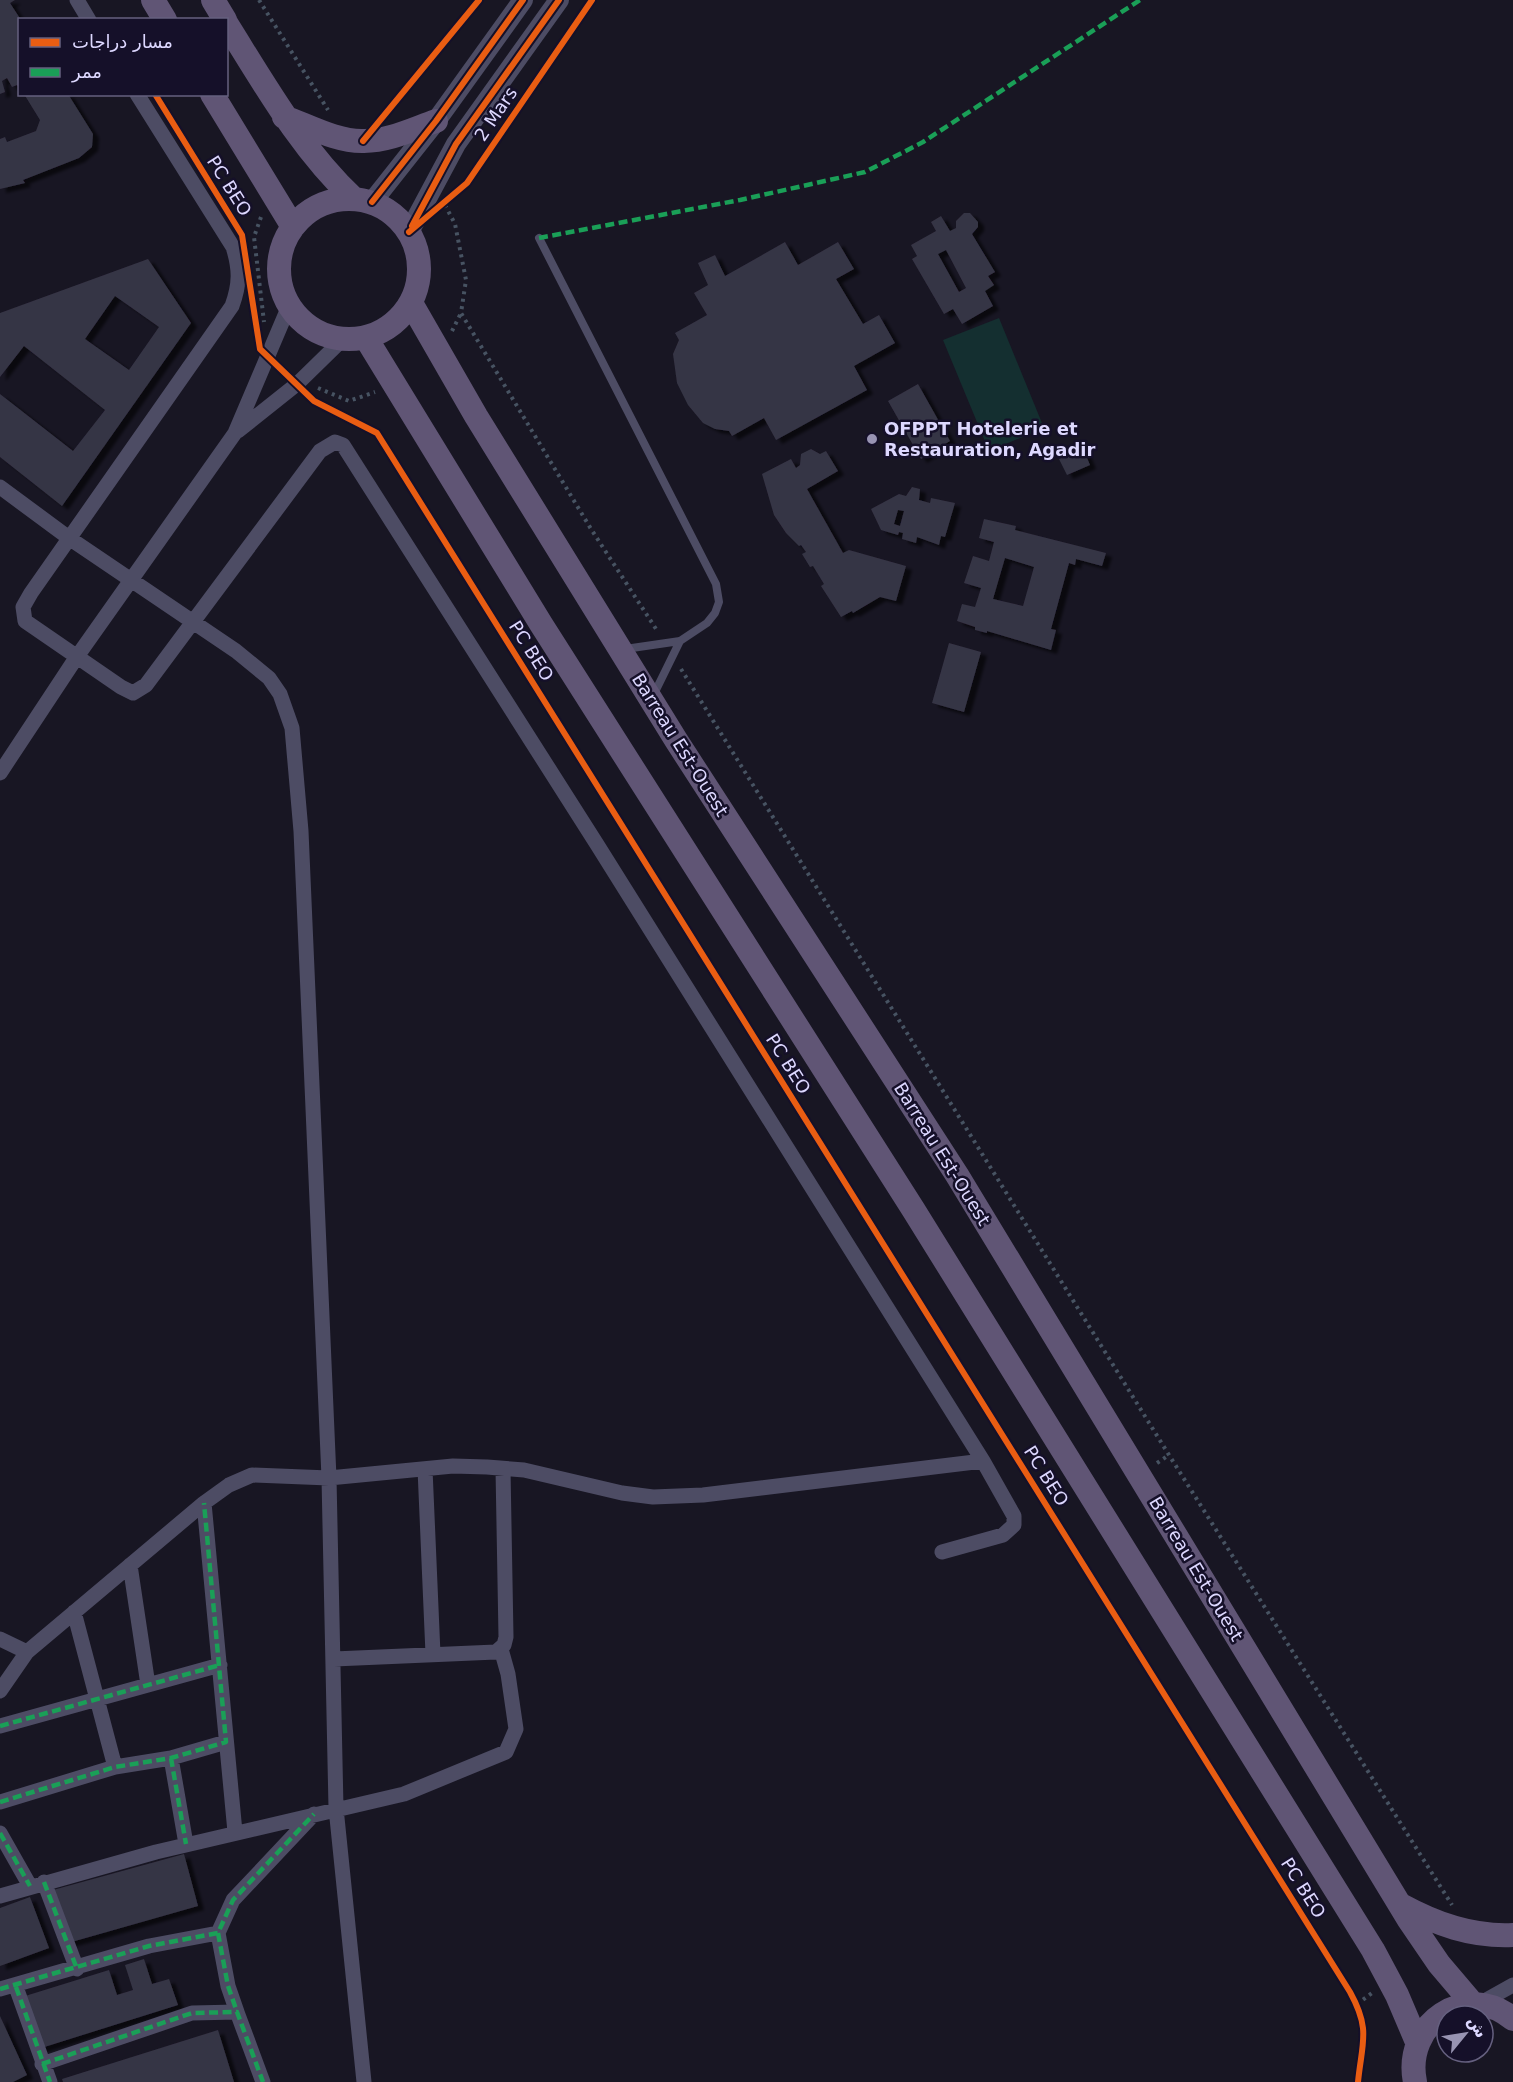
<svg xmlns="http://www.w3.org/2000/svg" width="1513" height="2082" viewBox="0 0 1513 2082" font-family="'DejaVu Sans','Noto Naskh Arabic',sans-serif">
  <style>
    .green { fill: #142f30 }
    .building { fill: #363445; fill-rule: evenodd; filter: url(#shadow) }
    .lines { fill: none; stroke-linecap: round; stroke-linejoin: round }
    .path { stroke: #475362; stroke-width: 4; stroke-dasharray: 3 4.5; stroke-linecap: butt }
    .service { stroke: #4d4c64; stroke-width: 8 }
    .minor { stroke: #4d4c64; stroke-width: 15 }
    .tertiary { stroke: #4d4c64; stroke-width: 20 }
    .primary { stroke: #605575; stroke-width: 24 }
    .quiet { stroke: #1a9f57; stroke-width: 4.5; stroke-dasharray: 9 4.5; stroke-linecap: butt }
    .cycleway-casing { stroke: #151029; stroke-width: 10 }
    .cycleway { stroke: #e95d12; stroke-width: 6 }
    .poi-dot { fill: #9894b2; stroke: #151029; stroke-width: 2 }
    .labels { text-anchor: middle; stroke-width: 5; stroke-linejoin: round; paint-order: stroke }
    .street-label { font-size: 18px; fill: #ddd8ff; stroke: #151029 }
    .poi-label { font-size: 18px; font-weight: bold; fill: #ddd8ff; stroke: #151029; text-anchor: start }
  </style>
  <defs>
    <filter id="shadow"><feDropShadow dx="6" dy="4" stdDeviation="1.5" flood-color="#0009"/></filter>
  </defs>
  <rect width="100%" height="100%" fill="#181623"/>
  <path class="green" d="M999 318 1044 428 989 451 943 340Z"/>
  <path class="building" d="M0 0H15L10 3 21 20 20 88 17 85 12 87 7 78 2 81 5 92 0 94Z
    M24 94H68L93 134 92 147 79 158 23 180 25 183 0 189V139L5 137 7 142 36 131 40 120Z
    M964 213H970L978 222V227L972 234 995 272 988 276 994 285 985 291 993 306 962 324 953 309 944 314 912 259 917 256 911 245 936 231 931 222 941 216 950 231 956 228V221ZM946 250 966 288 959 292 938 254Z
    M785 242 798 265 838 242 854 269 836 279 863 324 879 315 895 343 854 366 867 390 776 440 764 418 732 436 729 431 715 429 703 423 688 405 677 383 673 354 679 340 675 333 707 315 694 293 708 285 698 263 715 255 725 276Z
    M148 259 191 323 62 506 0 457V394L73 451 105 410 24 346 0 377V313ZM115 296 159 327 129 370 85 339Z
    M918 384 950 441 921 459 888 401Z
    M1083 448 1090 465 1067 475 1059 459Z
    M811 449 820 454 826 451 838 471 807 489 843 553 849 550 906 566 896 601 880 597 853 613 852 611 841 617 821 586 824 584 813 566 810 567 802 554 806 552 801 545 799 546 786 533 774 515 762 474 791 459 796 468 800 465 801 454Z
    M912 487 920 489 919 500 930 503 931 498 955 503 945 537 941 536 939 545 917 537 916 543 902 539 903 533 899 532 898 535 881 530 871 509 899 494 906 496ZM898 510 904 511 900 526 894 524Z
    M984 519 1016 526 1015 530 1106 553 1102 566 1076 559 1075 565 1069 563 1051 629 1056 630 1051 650 987 631V633L975 630V627L957 621 962 604 975 607 981 588 964 583 973 556 989 561 994 542 979 538ZM1005 558 1034 567 1023 606 993 599Z
    M949 643 981 652 964 712 932 703Z
    M184 1854 198 1906 68 1943 53 1890Z
    M30 1897 49 1948 0 1966V1908Z
    M144 1959 152 1984 169 1979 178 2005 38 2049 22 1997 109 1970 117 1995 133 1990 125 1965Z
    M0 2016 27 2075 13 2082H0Z
    M218 2030 234 2082H63L62 2079Z"/>
  <g class="lines">
    <path class="path" d="M259 0 328 110
      M445 205 455 224 466 280 461 313 591 529 658 632
      M261 217 254 237 264 322
      M452 331 461 313
      M318 388 349 401 375 392
      M681 669 1169 1455 1452 1905
      M1157 1463 1169 1455
      M1357 2004 1372 1993"/>
    <path class="service" d="M539 238 716 584 719 602 715 613 707 623 680 641 625 649
      M654 694 680 641"/>
    <path class="minor" d="M77 0 89 20
      M137 94 233 247C240 269 240 284 232 306L31 593 23 607 25 621 121 687 133 693 146 685 320 451 335 442 343 445 598 846 983 1461 1014 1516V1525L1003 1535 942 1552
      M238 431 297 384 343 339
      M0 487 69 538 236 651 269 678 280 694 292 728 301 831 329 1478 336 1808 364 2082
      M0 773 76 658 235 433 289 306
      M425 1469 433 1654
      M204 1503 235 1832
      M130 1565 148 1685
      M74 1612 115 1767
      M0 1639 27 1652
      M334 1659 496 1652 504 1645 506 1637 503 1469
      M0 1691 27 1652 204 1503 229 1485 252 1475 329 1478 453 1466 487 1467 524 1470 622 1493 653 1497 703 1495 983 1461
      M0 1726 220 1665
      M171 1758 186 1844
      M0 1802 115 1767 171 1758 226 1742
      M0 1833 30 1886
      M44 1882 77 1969
      M0 1896 156 1852 404 1794 506 1752 516 1729 508 1674 501 1649
      M218 1933 228 1986 237 2012
      M16 1987 50 2082
      M0 1989 149 1946 218 1933 233 1900 314 1814
      M1479 2004 1513 1985
      M42 2064 192 2013 237 2012 263 2082"/>
    <path class="tertiary" d="M372 202 436 121 523 0
      M409 232 456 144 559 0"/>
    <path class="primary" d="M153 0 165 20
      M213 0 225 20
      M226 23C265 85 300 148 354 199
      M212 94 293 227
      M284 117C309 126 337 142 364 141 389 141 413 129 436 121
      M279 269a70 70 0 1 1 140 0a70 70 0 1 1-140 0Z
      M411 303 476 416 676 740 957 1175 1409 1920 1439 1964 1473 2004
      M366 338 541 624 913 1209 1373 1950 1397 1995 1417 2042
      M1401 1905C1436 1924 1472 1937 1513 1935
      M1415 2082C1403 2024 1466 1980 1513 2019"/>
    <path class="quiet" d="M539 238 740 200 865 172 923 142 1140 0
      M0 1726 220 1665
      M171 1758 186 1844
      M0 1802 115 1767 171 1758 226 1742 204 1503
      M0 1833 30 1886
      M44 1882 77 1969
      M218 1933 228 1986 237 2012
      M16 1987 50 2082
      M0 1989 149 1946 218 1933 233 1900 314 1814
      M42 2064 192 2013 237 2012 263 2082"/>
    <defs>
      <path id="cycleway" d="M155 94 242 235 260 349 314 401 377 433 1350 1992C1371 2030 1362 2042 1358 2082
        M363 141 479 0
        M372 202 436 121 523 0
        M412 226 456 144 559 0
        M409 232 467 183 592 0"/>
    </defs>
    <use href="#cycleway" class="cycleway-casing"/>
    <use href="#cycleway" class="cycleway"/>
  </g>
  <circle class="poi-dot" cx="872" cy="439" r="6"/>
  <g class="labels">
    <g class="street-label">
      <text transform="translate(496 114) rotate(-56)" y="6">2 Mars</text>
      <text transform="translate(229 186) rotate(58)" y="6">PC BEO</text>
      <text transform="translate(531 651) rotate(58)" y="6">PC BEO</text>
      <text transform="translate(680 745) rotate(58)" y="6">Barreau Est-Ouest</text>
      <text transform="translate(788 1064) rotate(58)" y="6">PC BEO</text>
      <text transform="translate(942 1154) rotate(58)" y="6">Barreau Est-Ouest</text>
      <text transform="translate(1046 1476) rotate(58)" y="6">PC BEO</text>
      <text transform="translate(1196 1569) rotate(59)" y="6">Barreau Est-Ouest</text>
      <text transform="translate(1303 1888) rotate(58)" y="6">PC BEO</text>
    </g>
    <g class="poi-label">
      <text x="884" y="435">OFPPT Hotelerie et<tspan x="884" dy="21">Restauration, Agadir</tspan></text>
    </g>
  </g>
  <rect x="18" y="18" width="210" height="78" fill="#151029" stroke="#65607f" stroke-width="1.5"/>
  <rect x="30" y="38" width="30" height="9" fill="#e95d12" stroke="#65607f" stroke-width="1.5"/>
  <text x="72" y="48" font-size="18" fill="#ddd8ff">مسار دراجات</text>
  <rect x="30" y="68" width="30" height="9" fill="#1a9f57" stroke="#65607f" stroke-width="1.5"/>
  <text x="72" y="78" font-size="18" fill="#ddd8ff">ممر</text>
  <g transform="translate(1465 2034) rotate(60)"><circle r="28" fill="#151029" stroke="#65607f" stroke-width="1.5"/>
  <path d="M0-4.5L10 22L0 15L-10 22Z" fill="#9894b2"/>
  <text y="-9" font-size="16" font-weight="bold" text-anchor="middle" fill="#ddd8ff">ش</text>
  </g>
</svg>
